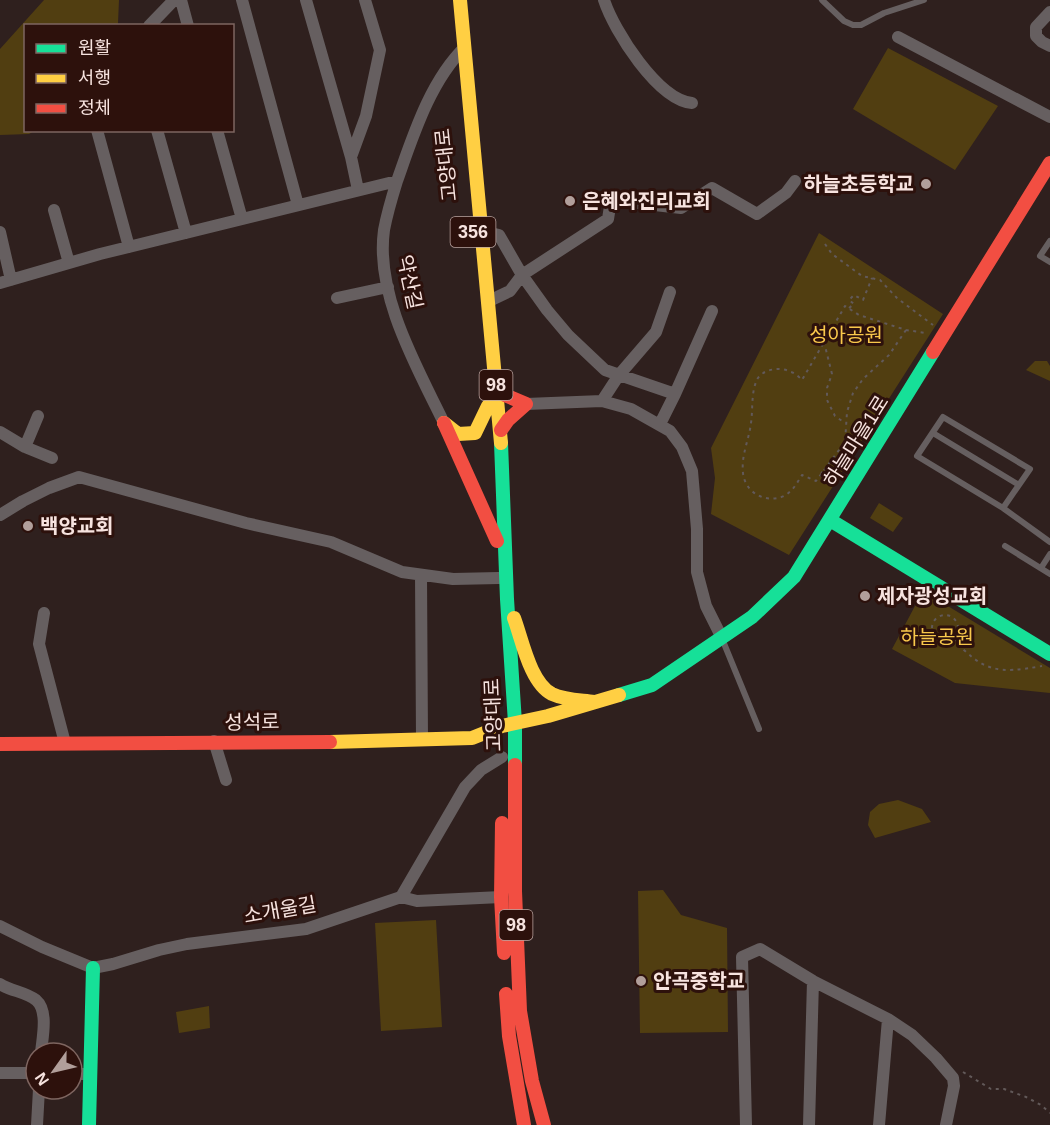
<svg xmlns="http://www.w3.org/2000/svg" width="1050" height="1125" viewBox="0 0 1050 1125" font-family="Helvetica,'Noto Sans KR',sans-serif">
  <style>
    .green { fill: #513e11 }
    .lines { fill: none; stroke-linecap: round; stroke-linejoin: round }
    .path { stroke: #625959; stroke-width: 2; stroke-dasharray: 3 4.5; stroke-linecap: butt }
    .lane { stroke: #665f60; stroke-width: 6 }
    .street { stroke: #665f60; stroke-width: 12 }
    .fast { stroke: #16e098; stroke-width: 14 }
    .slow { stroke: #ffcf43; stroke-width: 14 }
    .jam { stroke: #f24e42; stroke-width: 14 }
    .poi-dot { fill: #b19f9b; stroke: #2d110c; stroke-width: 2 }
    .labels { text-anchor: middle; stroke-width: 6; stroke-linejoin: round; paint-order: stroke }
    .shield { fill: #2d110c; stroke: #baa4a0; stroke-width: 1.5 }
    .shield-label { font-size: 18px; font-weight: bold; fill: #f7e3df }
    .street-label { font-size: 20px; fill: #f7e3df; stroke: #2d110c }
    .poi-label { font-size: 20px; font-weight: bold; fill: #f7e3df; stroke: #2d110c; text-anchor: start }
    .park-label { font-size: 20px; fill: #f9c84c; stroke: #2d110c }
  </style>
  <rect width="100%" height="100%" fill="#2f201e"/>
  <path class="green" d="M44 0H119L118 23 117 26H26V130L34 131 29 134 0 135V49Z
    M888 48 998 106 955 170 853 109Z
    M819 233 943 314 789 555 711 514 715 478 711 448Z
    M1035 361H1047L1050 366V381L1026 370Z
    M879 503 903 518 893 532 870 518Z
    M923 591 1050 668V693L955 683 892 649Z
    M898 800 922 809 931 822 875 838 868 825 870 812 879 804Z
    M663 890 681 915 727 928 728 1032 640 1033 638 891Z
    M436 920 442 1027 381 1031 375 923Z
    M209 1006 210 1028 179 1033 176 1012Z"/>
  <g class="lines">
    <path class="path" d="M825 244 832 254 862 276 880 280 897 298 933 325
      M849 308 854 304 849 300 854 295 863 300 872 278
      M906 330 889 355 863 379 853 393 847 412 845 442 816 481 802 475C797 483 793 491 784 496 766 504 745 493 743 473 741 455 749 440 751 423 753 410 751 395 756 382 760 369 780 366 791 372 795 373 799 377 802 380L845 306 859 315 906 330 926 333
      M824 342 832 374 827 388V400L835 416 845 423
      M821 472 835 483
      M932 628a13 13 0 1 1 26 0a13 13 0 1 1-26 0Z
      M953 639C984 672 997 674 1042 666
      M963 1072 991 1089H1004L1026 1097 1041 1105 1050 1113"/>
    <path class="lane" d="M822 0 844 21 853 25H861L884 13 924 0
      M1050 241 1040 256 1050 262
      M933 433 1019 485
      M1003 508 1030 469 943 417 917 456 1003 508 1050 542
      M1005 546 1050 574
      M1041 568 1050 554
      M723 641 759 729"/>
    <path class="street" d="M181 0 188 26
      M242 0 298 205
      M306 0 351 157 358 190
      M604 0C614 31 658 100 692 103
      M1050 12 1036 27V36L1042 42 1050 46
      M149 26 174 0
      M898 37 1050 117
      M97 130 129 247
      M157 130 186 233
      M217 130 242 219
      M351 157 366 116 380 50 365 0
      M397 181C413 136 430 81 465 47
      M54 210 69 263
      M482 231 499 235 522 275 547 310 568 335 605 370 675 394 712 311
      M0 232 11 280
      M0 283 100 254 397 181C392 197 387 214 384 230 375 295 417 367 444 423
      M337 298 388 287
      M489 301 510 291 522 275 608 219 611 200 681 208 712 188 757 214 786 193 795 181
      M602 401 619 375 656 332 670 292
      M526 404 602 401 631 409 670 431 682 447 692 471 697 529V572L706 606 722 638
      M660 424 675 394
      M0 432 25 447 52 458
      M25 447 38 416
      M0 515 23 501 49 488 79 477 246 523 331 542 402 572 453 579 499 578
      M421 575 422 740
      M44 613 39 644 65 743
      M214 741 226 780
      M401 897 417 901 501 897
      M0 926 42 947 93 968 113 964 159 950 187 944 306 929 401 897 465 787 481 770 502 757
      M0 984C11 991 26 992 36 1000 49 1011 42 1039 41 1053
      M0 1073H36
      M72 1074H90
      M37 1125 39 1089
      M746 1125 742 957 760 949 813 981 888 1019 912 1035 936 1058 953 1078 954 1086 946 1125
      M809 1125 813 981
      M879 1125 888 1019"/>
    <path class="fast" d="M501 443 507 599 515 723V765
      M830 520 1050 654
      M619 695 652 685 752 617 794 577 933 352
      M89 1125 93 968"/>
    <path class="slow" d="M460 0 501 443
      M444 423 458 434 475 433 488 406
      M514 618C522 639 530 683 552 694 565 700 580 700 594 702
      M330 742 472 738 502 726 548 716 619 695"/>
    <path class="jam" d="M933 352 1050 163
      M496 385 505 395 526 404 508 420 501 430
      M444 423 497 541
      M0 744 330 742
      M515 765V891L520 1011 532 1081 544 1125
      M502 823 501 897 504 953
      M506 994 509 1036 524 1125"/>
  </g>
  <g class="poi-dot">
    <circle cx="926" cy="184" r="6"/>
    <circle cx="570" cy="201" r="6"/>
    <circle cx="28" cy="526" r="6"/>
    <circle cx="865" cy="596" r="6"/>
    <circle cx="641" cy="981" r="6"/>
  </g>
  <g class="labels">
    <g class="shield">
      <rect x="450.5" y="217" width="45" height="30" rx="4.5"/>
      <rect x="479.5" y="370" width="33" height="30" rx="4.5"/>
      <rect x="499.5" y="910" width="33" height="30" rx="4.5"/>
    </g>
    <g class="shield-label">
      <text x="473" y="238">356</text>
      <text x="496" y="391">98</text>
      <text x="516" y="931">98</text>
    </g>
    <g class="street-label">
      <text transform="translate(446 165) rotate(-96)" y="7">고양대로</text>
      <text transform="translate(410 282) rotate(78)" y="7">약산길</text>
      <text transform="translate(856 441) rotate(-58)" y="7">하늘마을1로</text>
      <text transform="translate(493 715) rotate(-92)" y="7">고양대로</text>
      <text transform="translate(252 722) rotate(-1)" y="7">성석로</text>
      <text transform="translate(280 910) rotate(-10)" y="7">소개울길</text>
    </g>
    <g class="poi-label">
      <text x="914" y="191" text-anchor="end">하늘초등학교</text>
      <text x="582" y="208">은혜와진리교회</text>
      <text x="40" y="533">백양교회</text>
      <text x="877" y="603">제자광성교회</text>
      <text x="653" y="988">안곡중학교</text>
    </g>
    <g class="park-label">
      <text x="846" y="342">성아공원</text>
      <text x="937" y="644">하늘공원</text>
    </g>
  </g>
  <rect x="24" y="24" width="210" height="108" fill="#2d110c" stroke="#7e6560" stroke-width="1.5"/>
  <rect x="36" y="44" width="30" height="9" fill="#16e098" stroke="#7e6560" stroke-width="1.5"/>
  <text x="78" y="54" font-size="18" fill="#f7e3df">원활</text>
  <rect x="36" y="74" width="30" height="9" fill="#ffcf43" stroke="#7e6560" stroke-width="1.5"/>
  <text x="78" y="84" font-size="18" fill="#f7e3df">서행</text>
  <rect x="36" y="104" width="30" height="9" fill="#f24e42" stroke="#7e6560" stroke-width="1.5"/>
  <text x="78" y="114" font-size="18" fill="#f7e3df">정체</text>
  <g transform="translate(54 1071) rotate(236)"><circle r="28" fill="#2d110c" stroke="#7e6560" stroke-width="1.5"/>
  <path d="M0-4.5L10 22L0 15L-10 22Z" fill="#b19f9b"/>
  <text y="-9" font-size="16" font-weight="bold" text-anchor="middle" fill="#f7e3df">N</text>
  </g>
</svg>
